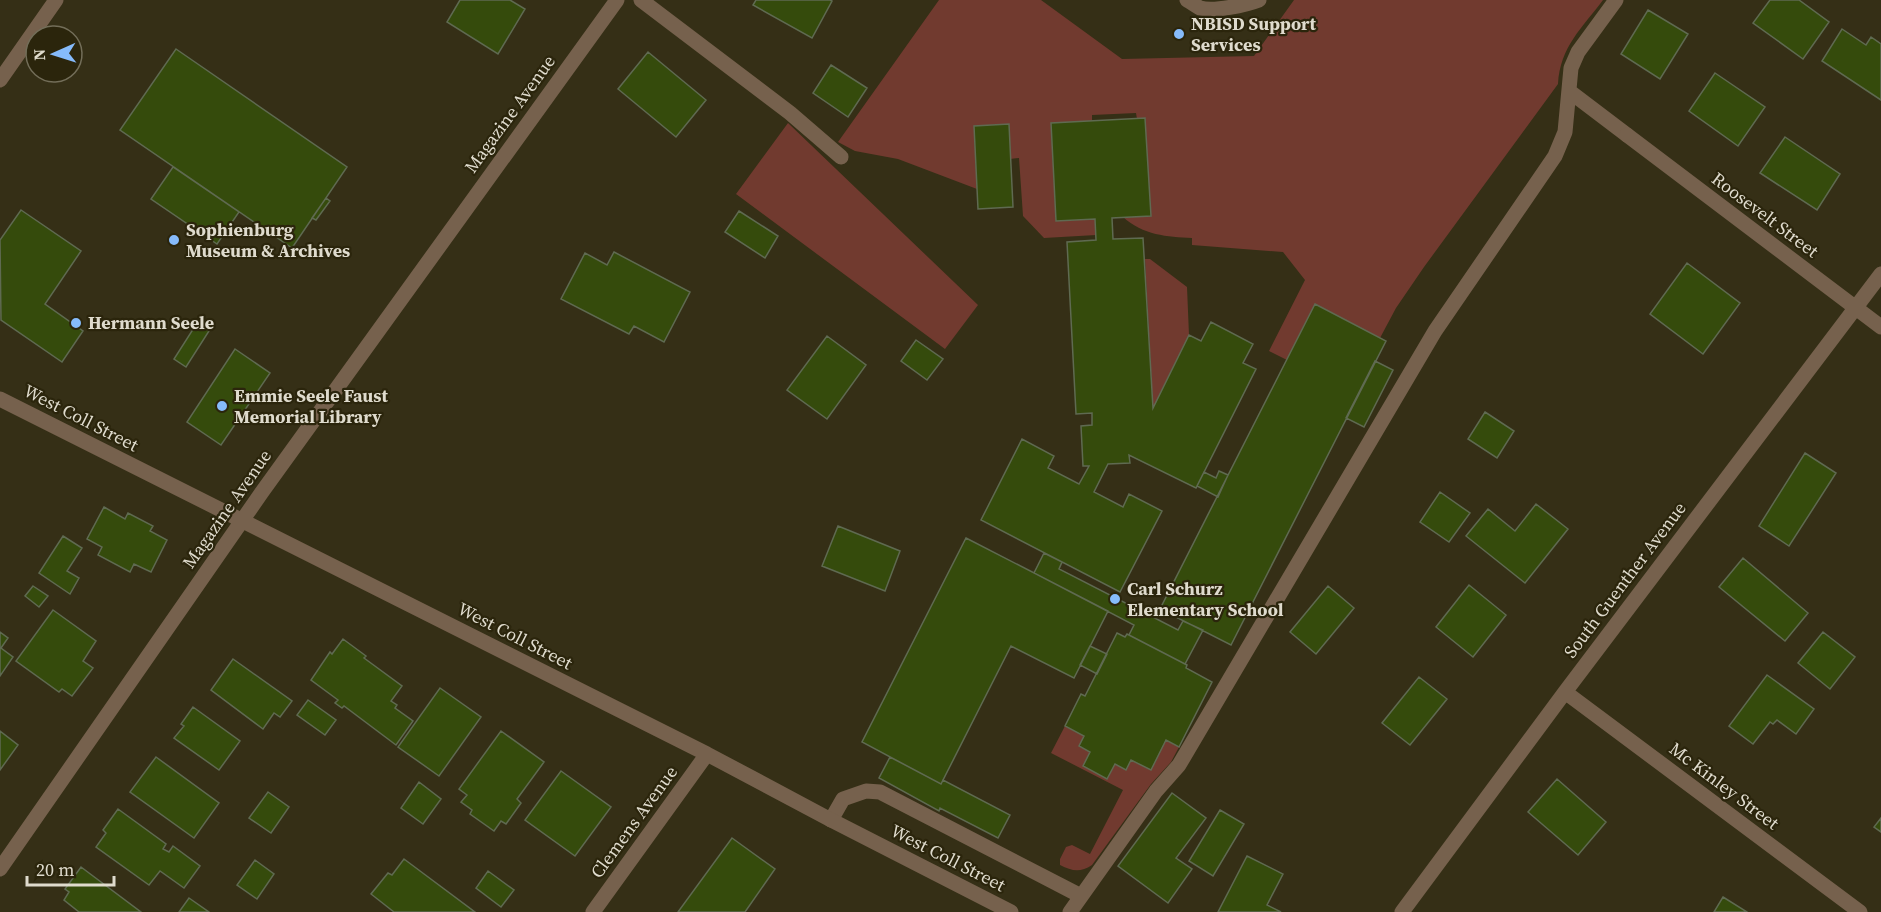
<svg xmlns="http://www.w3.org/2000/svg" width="1881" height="912" viewBox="0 0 1881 912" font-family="'Source Serif 4',serif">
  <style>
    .green { fill: #713a2f }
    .building { fill: #354b0c; stroke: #5f6a51; stroke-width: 1.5 }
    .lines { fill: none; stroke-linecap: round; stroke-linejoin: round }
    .lane { stroke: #76614d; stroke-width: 15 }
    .street { stroke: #76614d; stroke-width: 15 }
    .poi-dot { fill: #86bbfb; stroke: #2b250c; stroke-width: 2 }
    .labels { text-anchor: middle; stroke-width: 4.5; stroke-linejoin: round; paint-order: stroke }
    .poi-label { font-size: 18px; font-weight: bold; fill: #dfdbcd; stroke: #2b250c; text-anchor: start }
    .street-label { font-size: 18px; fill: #dfdbcd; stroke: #2b250c }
  </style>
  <rect width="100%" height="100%" fill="#352f16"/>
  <path class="green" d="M939 0H1041L1122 59 1254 56 1294 0H1603C1582 28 1560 47 1558 84L1424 267 1396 308 1380 338 1315 304 1287 360 1269 351 1305 280 1283 252 1192 245V238C1167 237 1143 235 1123 217L1150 215 1145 119H1137L1136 113 1092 115V121L1051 124 1056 220 1095 219 1096 235 1044 238 1023 216 1019 158 1010 159 1008 124 974 126 977 189 898 159 855 151 838 142Z
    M788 123 978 305 945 349 736 194Z
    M1145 259H1150L1187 287 1189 335 1153 408Z
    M1065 726 1084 736 1079 746 1090 752 1083 766 1107 778 1115 764 1126 770 1131 760 1166 740 1179 747 1171 762 1151 784 1092 865C1080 873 1072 871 1060 865V859L1066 847 1072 845 1090 854 1123 790 1051 753Z"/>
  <path class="building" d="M460 0H510L525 9 498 54 447 22Z
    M756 0H830L832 1 812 38 753 5Z
    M1770 0H1799L1829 22 1803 59 1753 23Z
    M1648 10 1688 34 1660 79 1621 54Z
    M1842 29 1866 45 1871 37 1881 44V100L1822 61Z
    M176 49 347 167 292 248 120 130Z
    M648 52 706 100 676 137 618 89Z
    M831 65 867 88 848 117 813 93Z
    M1715 73 1765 107 1738 146 1689 111Z
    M1145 118 1151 216 1112 218 1113 239 1143 238 1153 408 1189 335 1201 341 1211 322 1253 344 1243 363 1256 369 1196 488 1129 455 1130 463 1108 464 1094 492 1123 507 1129 494 1162 511 1120 592 981 520 1022 439 1054 456 1048 468 1079 484 1089 466H1083L1081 426 1092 425V413L1076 414 1067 242 1096 240 1095 219 1056 221 1051 123Z
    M1009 124 1013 207 978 209 974 126Z
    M1785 137 1840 174 1817 210 1760 173Z
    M173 167 239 212 217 244 151 199Z
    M326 198 330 201 316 220 312 218Z
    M21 210 81 251 45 304 83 331 62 362 1 320 0 240Z
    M739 211 778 236 765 258 725 232Z
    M614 252 690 292 664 342 634 326 629 334 561 299 585 253 607 265Z
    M1687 263 1740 303 1703 354 1650 314Z
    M1315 304 1386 341 1231 645 1160 609Z
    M197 323 209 331 186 367 174 359Z
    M827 336 866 365 827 419 787 390Z
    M916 340 943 359 927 380 901 361Z
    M235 349 270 373 221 445 187 422Z
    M1375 361 1393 370 1364 427 1346 418Z
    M1485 412 1514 431 1497 458 1468 439Z
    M1805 453 1836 473 1789 546 1759 526Z
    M1219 471 1228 475 1218 497 1197 486 1204 472 1216 478Z
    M1440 492 1470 513 1449 542 1420 522Z
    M1536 504 1568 529 1525 583 1466 536 1488 509 1515 531Z
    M104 507 125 519 128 513 153 526 150 531 167 540 151 572 134 564 130 572 98 555 102 547 87 539Z
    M838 526 900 551 885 591 822 566Z
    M63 536 82 548 67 571 79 578 70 594 39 573Z
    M966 538 1108 611 1074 678 1011 646 941 784 862 742Z
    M1044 553 1062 562 1059 569 1178 630 1183 621 1203 630 1185 664 1129 635 1134 625 1034 573Z
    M1743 558 1808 613 1785 641 1719 587Z
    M1469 585 1506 615 1473 657 1436 627Z
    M33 586 48 596 39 607 25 596Z
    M1328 586 1354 608 1316 654 1290 632Z
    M53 610 96 641 83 661 93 668 72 696 62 689 59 692 16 661Z
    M0 632 8 638 1 648 13 657 0 676Z
    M1823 632 1855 657 1830 689 1798 663Z
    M1117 633 1125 637 1127 634 1185 664 1187 665 1186 668 1212 682 1179 747 1166 740 1151 770 1131 760 1126 770 1115 764 1107 779 1083 766 1090 752 1079 746 1084 736 1065 726 1081 694 1085 696Z
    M343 639 366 656 364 658 402 686 391 701 397 705 395 708 413 721 396 745 344 706 342 708 335 703 338 700 311 680 330 652 332 654Z
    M1090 646 1107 654 1097 674 1080 665Z
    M233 659 292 701 280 717 274 713 263 729 211 690Z
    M1767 675 1814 709 1796 734 1777 720 1773 724 1770 722 1753 744 1729 726Z
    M1419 677 1447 699 1410 745 1382 723Z
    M440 688 481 717 439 776 398 747Z
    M308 700 336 720 325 735 297 715Z
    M193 707 240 741 219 770 174 738 184 726 181 724Z
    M0 731 18 745 0 770Z
    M501 731 544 762 517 799 521 803 506 824 501 821 494 831 470 814 472 810 461 802 467 795 459 789Z
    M156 757 219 803 194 838 130 792Z
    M890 757 941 784 943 780 1010 815 998 838 940 808 939 811 879 778Z
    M561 771 611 807 575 856 525 820Z
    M1557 779 1606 822 1578 855 1528 812Z
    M419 782 441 799 423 824 401 808Z
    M268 792 289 807 271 833 249 818Z
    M1172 793 1206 818 1176 858 1192 869 1168 903 1118 866Z
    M118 809 166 844 163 849 169 852 173 846 200 866 184 888 160 871 149 885 96 847 106 833 103 830Z
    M1220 810 1244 824 1213 876 1189 861Z
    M1881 818V832L1874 827Z
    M732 838 775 869 745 912H678Z
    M1247 856 1283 874 1267 905 1281 912H1218Z
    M404 859 475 912H394L371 894 388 873 392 875Z
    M255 860 274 874 257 899 237 885Z
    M81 867 141 912H79L64 900 69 892 65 889Z
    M488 871 514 890 501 907 476 888Z
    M1723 897 1747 912H1714Z
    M189 898 209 912H179Z"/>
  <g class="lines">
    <path class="lane" d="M641 0 790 113 841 157
      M1187 0C1191 2 1196 6 1200 8 1214 12 1246 5 1259 0
      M1569 91 1627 135
      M831 820 843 799 866 791 880 792 1081 896
      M1070 912 1156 791 1179 765 1435 331 1555 156 1565 132 1571 68 1578 52 1616 0"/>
    <path class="street" d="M0 80 56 0
      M1627 135 1881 327
      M0 399 707 754 831 820 1011 912
      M1565 692 1860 912
      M0 869 262 492 617 0
      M593 912 707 754
      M1402 912 1565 692 1881 274"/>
  </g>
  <g class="poi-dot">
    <circle cx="1179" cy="34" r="6"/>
    <circle cx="174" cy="240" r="6"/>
    <circle cx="76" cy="323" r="6"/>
    <circle cx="222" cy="406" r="6"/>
    <circle cx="1115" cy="599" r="6"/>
  </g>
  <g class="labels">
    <g class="poi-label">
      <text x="1191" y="30">NBISD Support<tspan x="1191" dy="21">Services</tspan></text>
      <text x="186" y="236">Sophienburg<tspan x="186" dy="21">Museum &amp; Archives</tspan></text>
      <text x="88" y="329">Hermann Seele</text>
      <text x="234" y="402">Emmie Seele Faust<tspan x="234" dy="21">Memorial Library</tspan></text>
      <text x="1127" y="595">Carl Schurz<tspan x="1127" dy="21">Elementary School</tspan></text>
    </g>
    <g class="street-label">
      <text transform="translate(510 114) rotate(-54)" y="6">Magazine Avenue</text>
      <text transform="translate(1765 215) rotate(37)" y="6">Roosevelt Street</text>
      <text transform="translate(81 418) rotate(27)" y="6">West Coll Street</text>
      <text transform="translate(227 509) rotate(-55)" y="6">Magazine Avenue</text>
      <text transform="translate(1625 580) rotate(-53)" y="6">South Guenther Avenue</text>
      <text transform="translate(515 636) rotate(27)" y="6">West Coll Street</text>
      <text transform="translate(1724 786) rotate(37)" y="6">Mc Kinley Street</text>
      <text transform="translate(634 822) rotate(-54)" y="6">Clemens Avenue</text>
      <text transform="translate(948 858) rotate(27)" y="6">West Coll Street</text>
    </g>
  </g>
  <g transform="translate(54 54) rotate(267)"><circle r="28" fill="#2b250c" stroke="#736e59" stroke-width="1.5"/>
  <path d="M0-4.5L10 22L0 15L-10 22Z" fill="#86bbfb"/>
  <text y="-9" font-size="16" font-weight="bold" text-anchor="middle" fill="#dfdbcd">N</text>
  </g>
  <path d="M27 876v9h87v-9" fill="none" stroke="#dfdbcd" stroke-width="3"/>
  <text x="36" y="876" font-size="18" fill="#dfdbcd" stroke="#2b250c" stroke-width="4.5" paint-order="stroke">20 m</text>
</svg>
